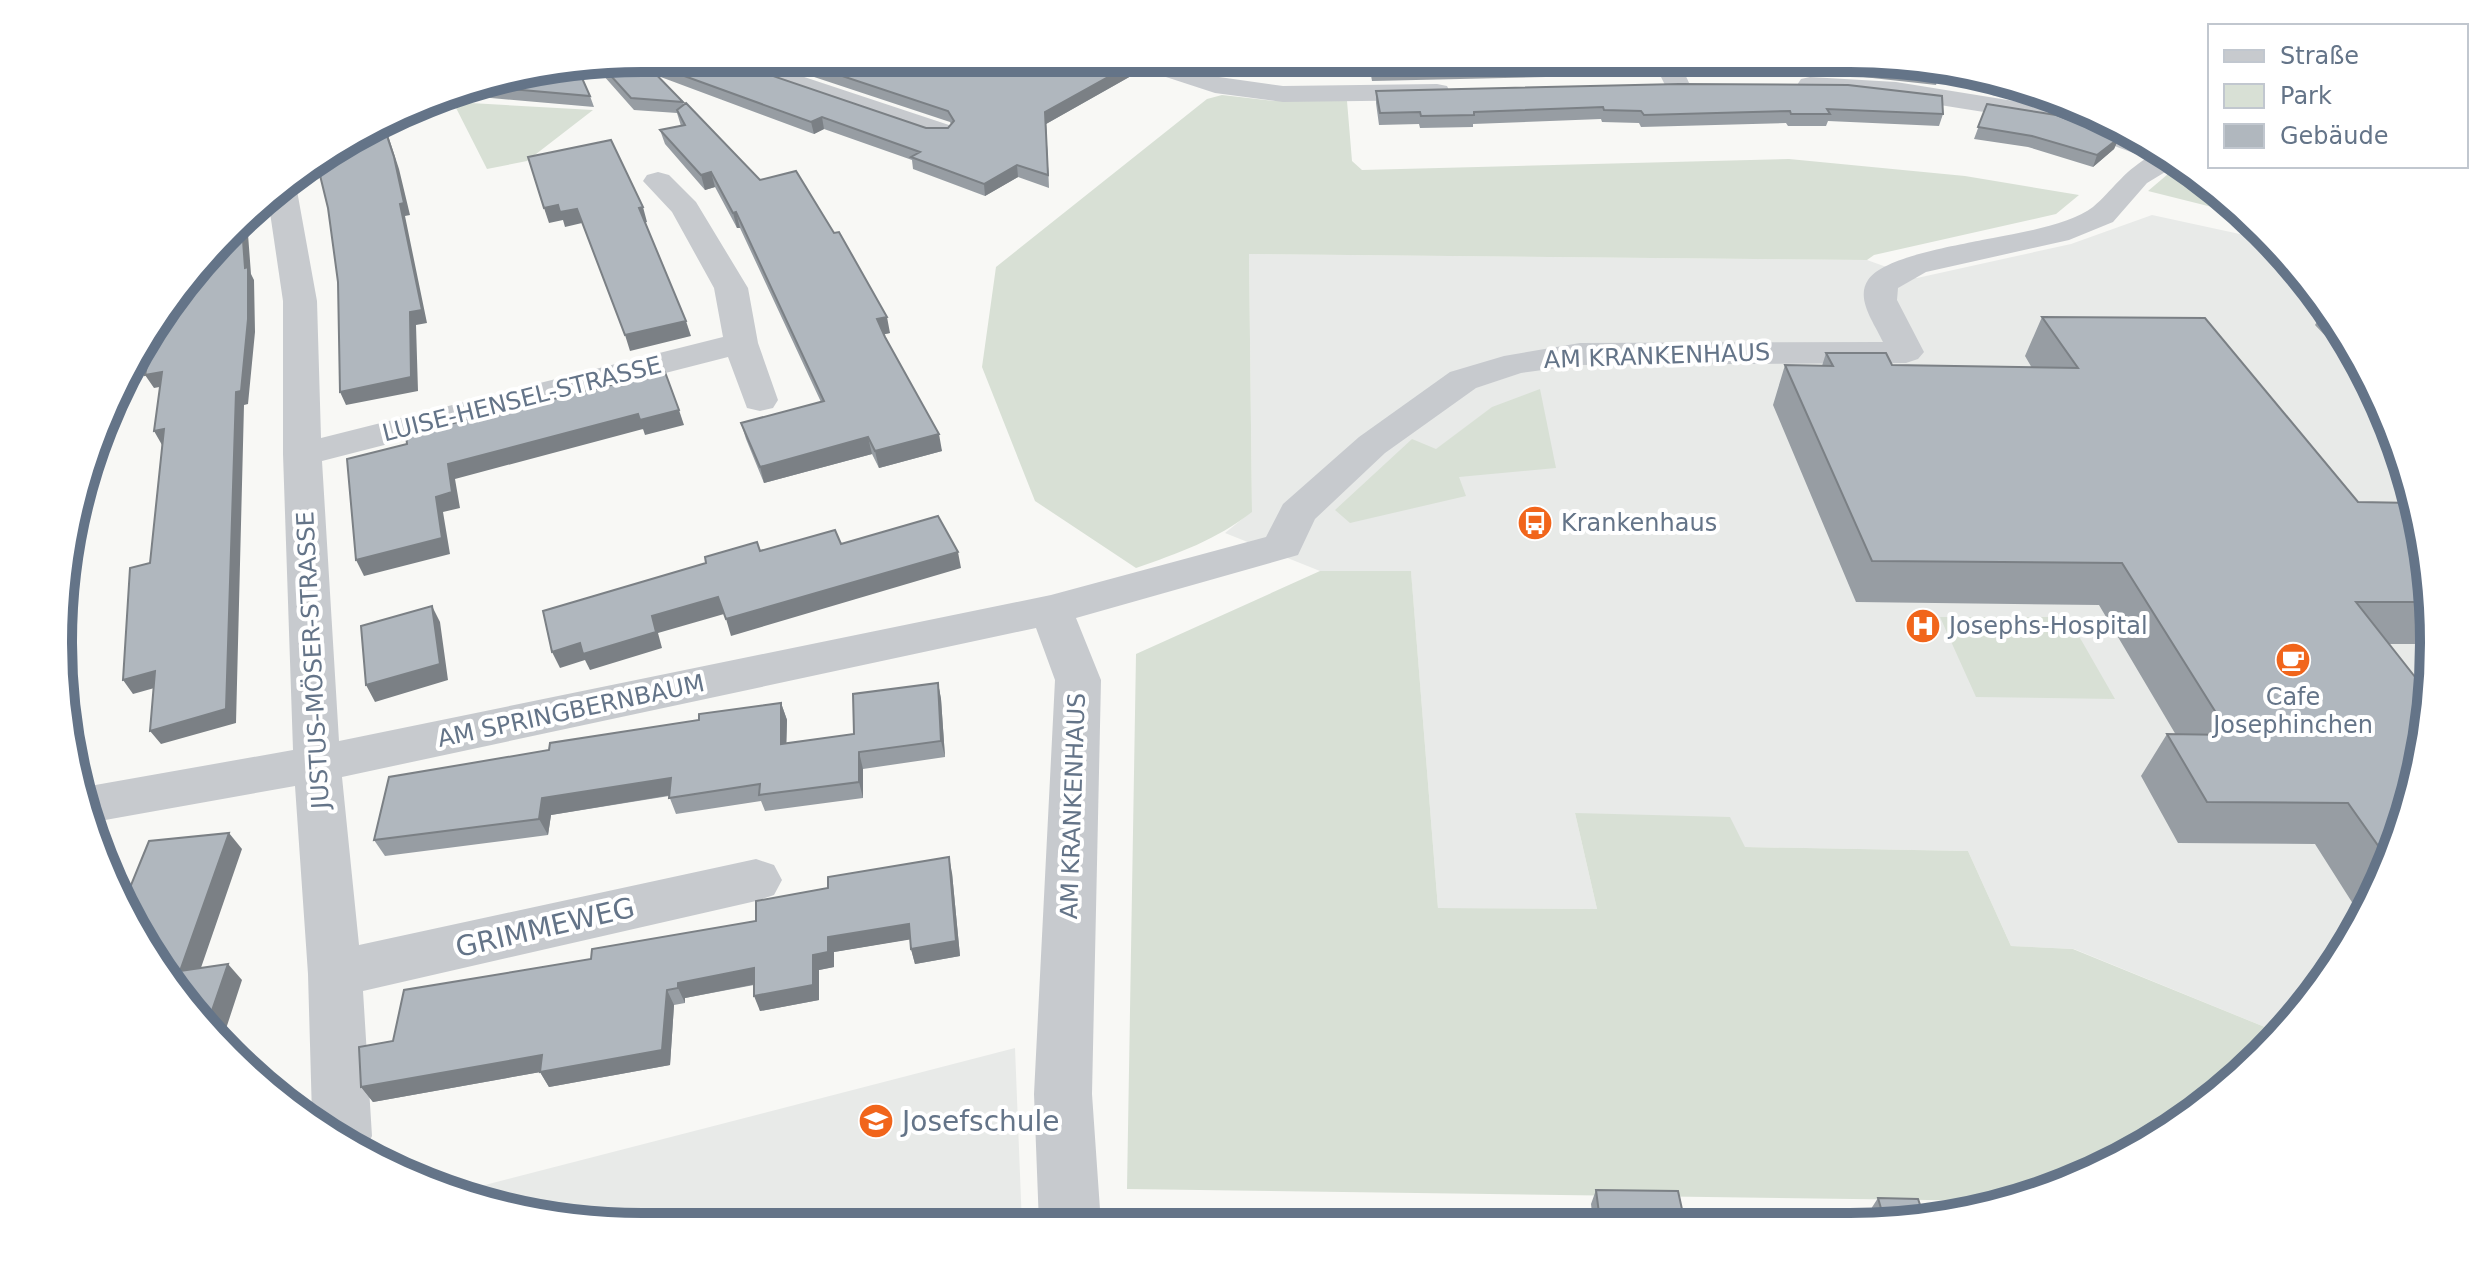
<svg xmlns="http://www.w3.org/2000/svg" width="2492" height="1285" viewBox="0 0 2492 1285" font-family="'DejaVu Sans',sans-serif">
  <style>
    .built { fill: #e8eae8 }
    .green { fill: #d8e0d5 }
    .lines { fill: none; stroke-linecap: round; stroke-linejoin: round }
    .minor { fill: #c7cace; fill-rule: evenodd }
    .wall { fill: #979da3 }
    .shaded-wall { fill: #7b8085 }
    .building { fill: #b0b7be; stroke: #7b8085; stroke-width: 2 }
    .labels { text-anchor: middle; stroke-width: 8; stroke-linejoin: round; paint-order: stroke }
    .street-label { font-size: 24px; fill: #647488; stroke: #fff }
    .poi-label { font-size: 24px; fill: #647488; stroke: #fff; text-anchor: start }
    .near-street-label { font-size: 28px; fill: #647488; stroke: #fff }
    .near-poi-label { font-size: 28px; fill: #647488; stroke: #fff; text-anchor: start }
    .rim { fill: none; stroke: #647488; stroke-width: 10 }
  </style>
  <rect width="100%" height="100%" fill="#f8f8f5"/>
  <path class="built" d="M2152 215 2272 241 2289 257 2355 350 2403 454 2429 566 2433 680 2414 793 2374 901 2289 1028 2282 1034 2074 949 2011 946 1968 851 1744 847 1575 813 1597 909 1438 908 1411 572 1320 571 1225 533 1252 511 1249 254 1867 260 1917 278 2071 244Z
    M1015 1048 1022 1225 605 1226 492 1207 454 1193Z"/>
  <path class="green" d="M1222 95 1274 101H1347L1352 161 1362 170 1789 159 1965 176 2079 195 2056 214 1874 255 1867 260 1249 254 1252 512C1216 540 1179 553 1136 568L1035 501 982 367 996 267 1207 99Z
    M453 102 593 110 527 161 487 169Z
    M2186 167 2209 182 2206 185 2244 215 2148 191 2168 174Z
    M1540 389 1556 468 1459 477 1466 496 1350 523 1335 510 1412 439 1436 449 1492 407Z
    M1320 571H1411L1438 908 1597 909 1575 813 1730 817 1745 847 1968 851 2011 946 2073 949 2282 1034 2205 1106 2073 1183 2003 1201 1127 1189 1136 654Z
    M1940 617H2068L2115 699 1976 697Z"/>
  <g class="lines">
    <path class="minor" d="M708 58H747L949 125 953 131 949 137 939 139 929 137 712 63Z
      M1119 58 1160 59 1219 77 1283 86 1437 84 1447 86 1450 92 1447 98 1437 100 1283 102 1215 93 1123 63Z
      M1652 59H1678L1690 85 1686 91H1668Z
      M1810 77 1896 82 2058 108 2133 134 2180 163 2147 183 2113 222 2069 240 1926 272 1898 288 1897 300 1924 352 1918 359 1906 363 1580 365 1521 373 1476 388 1385 453 1315 519 1298 555 1076 618 1101 680 1092 1094 1101 1224H1039L1034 1094 1055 680 1036 628 342 777 359 945 756 859 774 865 782 880 774 895 756 901 363 991 372 1136 364 1153 312 1115 308 974 295 786 94 822 84 787 293 750 283 454V301L268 199 288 178 296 185 317 301 321 438 723 337 714 288 672 212 643 181 647 175 658 172 669 175 696 202 748 288 758 343 778 400 773 408 760 411 747 408 728 357 322 461 339 741 1051 595 1266 537 1283 504 1359 437 1450 372 1504 356 1580 343 1883 342C1875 324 1855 299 1868 280 1883 257 1955 246 1982 240 2012 234 2069 226 2093 207 2113 190 2122 173 2147 158L2052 123 1896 98 1801 91 1797 85 1801 79Z"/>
  </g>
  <path class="wall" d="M642 58 926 128H948L951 124 950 122 757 58H1123V62L1130 65 1131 76 1046 124 1049 188 1018 177 985 196 913 169 912 160 824 129 814 134 658 76 683 102 684 105 890 333 884 334 942 451 879 468 872 454 764 483 746 439 741 423 821 402 740 228H737L715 187 705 190 665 144 660 130 681 126 677 113 634 110 595 66Z
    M1368 59H1887L1940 73 1936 85 1845 75 1677 74 1372 81Z
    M578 69 590 96 594 107 480 97 476 100 439 98 454 89Z
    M1998 77 2108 118 2121 126 2069 107 1992 95Z
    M1376 91 1943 114 1939 126 1828 121 1826 126H1788L1786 123 1641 127 1639 123 1602 122 1601 119 1473 124V127L1420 128 1419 124 1379 125 1376 103Z
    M1987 104 2119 138 2114 149 2093 167 2028 147 1974 139Z
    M251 216 256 228 248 220Z
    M2325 308 2355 350 2371 384 2315 325Z
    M2042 317 2358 502 2429 566 2432 659 2420 644H2389L2414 793 2374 901 2362 918 2315 844 2178 843 2141 776 2167 734 2176 735 2099 605 1856 602 1773 405 1785 365 1822 366 1826 353 1892 365 2032 368 2025 356Z
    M938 683 941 699 945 757 863 769V798L765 811 761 801 676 814 669 796 551 815 548 835 385 856 374 840 549 750 781 703 787 720 786 743 854 734Z
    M952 873 960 956 915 964 911 949 910 939 834 952V967L819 970V1000L760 1011 754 985 685 998V1003L674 1005 670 1065 549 1087 540 1072 373 1102 361 1087 393 1041 591 959 756 921Z
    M1596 1190 1685 1223H1520L1523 1212 1592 1213 1591 1204Z
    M1878 1198 1926 1222H1872L1869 1212Z"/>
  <path class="shaded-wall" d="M1123 58V69L1130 65 1131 76 1046 124 1049 188 1045 112 1118 61Z
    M475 86 480 97 476 100 472 88Z
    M822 117 824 129 814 134 811 122Z
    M385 126 399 169 410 215 405 216 427 323 416 325 418 391 346 405 340 392Z
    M2119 138 2114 149 2093 167 2097 155Z
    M1017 165 1018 177 985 196 984 184Z
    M711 172 715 187 705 190 701 175Z
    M558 205 577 209 582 223 565 227 563 220 549 223 544 208Z
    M643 207 647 222 643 223 639 208Z
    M736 212 740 228H737L733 213Z
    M247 221 251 274 254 280 255 332 248 404 244 405 236 723 161 744 150 731 236 392 245 268 242 226Z
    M887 317 890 333 881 335 877 319Z
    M686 321 691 336 630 351 625 335Z
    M162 372 170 385 154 388 145 375Z
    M679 410 684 425 645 435 640 420Z
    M638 414 643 429 455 479 460 508 443 512 450 554 364 576 356 560 436 497 448 464Z
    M164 429 162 445 154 431Z
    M939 434 942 451 879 468 875 451Z
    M868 437 872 454 764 483 760 467Z
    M958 552 961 568 731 636 726 619Z
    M718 597 724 614 658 633 662 648 590 670 585 660 560 668 552 652 652 616Z
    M432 606 440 622 448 680 375 702 366 685Z
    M155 671 165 685 133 694 123 680Z
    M938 683 941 699 945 757 941 741Z
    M781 703 787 720 786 760 781 744Z
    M859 752 863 769V798L859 782Z
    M671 778 677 794 551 815 548 835 539 819 542 798Z
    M229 833 242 849 194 988 180 971Z
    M949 857 952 873 960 956 915 964 911 949Z
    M909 924 913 939 834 952V967L819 970V1000L760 1011 754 996 813 955 828 937Z
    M228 964 242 980 221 1044 207 1025Z
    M754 968 761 983 685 998V1003L678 988V983Z
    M667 990 674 1005 670 1065 549 1087 540 1072Z
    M542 1055 552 1070 373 1102 361 1087Z"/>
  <path class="building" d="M642 58H720L926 128H948L954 121 948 111 788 58H1122L1118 61 1130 65 1045 112 1048 175 1017 165 984 184 911 157 920 152 822 117 811 122 643 61 683 102 631 98 601 65Z
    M1371 59H1790L1798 63 1679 62 1373 69Z
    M1797 59H1887L1939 68 1940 73 1849 63H1798Z
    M578 69 590 96 476 86Z
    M1998 77 2000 78 2021 86 1997 82Z
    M1679 84 1848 85 1942 96 1943 114 1827 109 1830 114H1791L1790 111 1644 115 1641 111 1604 110 1603 107 1474 112V115L1421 116 1420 112 1380 113 1376 91Z
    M686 103 760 180 796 171 834 233 839 232 887 317 877 319 885 337 939 434 875 451 868 437 760 467 741 423 824 401 736 212 733 213 711 172 701 175 660 130 685 125 677 110Z
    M1987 104 2056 115 2119 138 2097 155 2032 136 1978 127Z
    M384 127 394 157 404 203 400 204 422 310 410 312 411 377 340 392 338 282 328 208 317 163Z
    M611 140 643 207 639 208 686 321 625 335 577 209 560 212 558 205 544 208 528 157Z
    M242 226 245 268 248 267V319L241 391 236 392 226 709 150 731 155 671 123 680 130 568 150 563 164 429 154 431 162 372 145 375 157 319 162 318V312Z
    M2042 317 2205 318 2358 502 2414 503 2429 566 2430 602H2356L2430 696 2414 793 2389 861 2348 803 2207 802 2167 734 2230 735 2122 563 1872 561 1785 365 1833 366 1826 353H1886L1892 365 2078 368Z
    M665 372 679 410 640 420 638 414 448 464 452 492 436 497 442 538 356 560 347 459 407 444 405 426 453 414 454 423Z
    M938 516 958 552 726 619 718 597 652 616 656 632 583 654 580 643 552 652 543 611 706 563 705 557 757 542 760 551 835 530 841 544Z
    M432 606 440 664 366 685 361 626Z
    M938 683 941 741 859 752V782L759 795 760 784 669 798 671 778 542 798 539 819 374 840 389 777 549 750 550 743 699 720V714L781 703V744L854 734 853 694Z
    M229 833 180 971 228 964 207 1025 122 907 149 841Z
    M949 857 956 941 911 949 909 924 828 937V952L813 955V985L754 996V968L678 983V988L667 990 662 1050 540 1072 542 1055 361 1087 359 1047 393 1041 404 990 591 959 592 949 756 921V901L828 888V877Z
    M1596 1190 1678 1191 1685 1223H1525L1523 1212 1599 1213Z
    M1878 1198 1918 1199 1926 1222H1885Z
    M1312 1212 1314 1224H1235Z"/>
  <defs>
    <symbol id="bus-disc" viewBox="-11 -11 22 22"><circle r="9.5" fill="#f1651b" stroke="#fff"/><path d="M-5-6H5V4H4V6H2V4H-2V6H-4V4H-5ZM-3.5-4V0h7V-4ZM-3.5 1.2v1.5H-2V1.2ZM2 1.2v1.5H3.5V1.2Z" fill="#fff"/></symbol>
    <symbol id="hospital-disc" viewBox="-11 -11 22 22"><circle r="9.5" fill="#f1651b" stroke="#fff"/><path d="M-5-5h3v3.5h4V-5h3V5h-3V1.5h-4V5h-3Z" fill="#fff"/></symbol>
    <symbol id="cafe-disc" viewBox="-11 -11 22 22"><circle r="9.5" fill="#f1651b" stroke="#fff"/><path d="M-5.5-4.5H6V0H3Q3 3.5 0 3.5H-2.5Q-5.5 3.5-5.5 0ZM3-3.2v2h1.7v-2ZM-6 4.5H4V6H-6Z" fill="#fff"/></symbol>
    <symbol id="school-disc" viewBox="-11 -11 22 22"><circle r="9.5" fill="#f1651b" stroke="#fff"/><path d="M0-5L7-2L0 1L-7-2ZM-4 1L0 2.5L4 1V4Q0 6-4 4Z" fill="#fff"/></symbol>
  </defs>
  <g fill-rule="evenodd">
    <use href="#bus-disc" x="1515" y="503" width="40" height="40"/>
    <use href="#hospital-disc" x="1903" y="606" width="40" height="40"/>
    <use href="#cafe-disc" x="2273" y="640" width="40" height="40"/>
    <use href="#school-disc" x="856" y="1101" width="40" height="40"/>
  </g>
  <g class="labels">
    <g class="street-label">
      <text transform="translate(1657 356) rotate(-2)" y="8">AM KRANKENHAUS</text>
      <text transform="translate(522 399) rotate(-14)" y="8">LUISE-HENSEL-STRASSE</text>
      <text transform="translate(313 660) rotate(-93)" y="8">JUSTUS-MÖSER-STRASSE</text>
      <text transform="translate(571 711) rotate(-12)" y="8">AM SPRINGBERNBAUM</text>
      <text transform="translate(1073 806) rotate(-88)" y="8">AM KRANKENHAUS</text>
    </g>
    <g class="poi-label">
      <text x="1561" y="531">Krankenhaus</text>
      <text x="1949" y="634">Josephs-Hospital</text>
      <text x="2293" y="705" text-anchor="middle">Cafe<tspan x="2293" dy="28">Josephinchen</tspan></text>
    </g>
    <g class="near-street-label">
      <text transform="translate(545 927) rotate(-13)" y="10">GRIMMEWEG</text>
    </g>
    <g class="near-poi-label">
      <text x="902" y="1131">Josefschule</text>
    </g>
  </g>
  <path d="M0 0H2492V1285H0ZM642 72H1850A570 570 0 0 1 2420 642V643A570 570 0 0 1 1850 1213H642A570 570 0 0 1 72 643V642A570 570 0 0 1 642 72Z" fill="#fff" fill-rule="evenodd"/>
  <path class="rim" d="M642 72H1850A570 570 0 0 1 2420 642V643A570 570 0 0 1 1850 1213H642A570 570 0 0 1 72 643V642A570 570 0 0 1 642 72Z"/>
  <rect x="2208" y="24" width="260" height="144" fill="#ffffff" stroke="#c1c7cf" stroke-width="2"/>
  <rect x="2224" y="50" width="40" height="12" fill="#c7cace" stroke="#c1c7cf" stroke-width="2"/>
  <text x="2280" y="64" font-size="24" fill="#647488">Straße</text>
  <rect x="2224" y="84" width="40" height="24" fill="#d8e0d5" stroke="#c1c7cf" stroke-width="2"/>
  <text x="2280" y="104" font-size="24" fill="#647488">Park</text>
  <rect x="2224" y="124" width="40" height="24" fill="#b0b7be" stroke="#c1c7cf" stroke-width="2"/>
  <text x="2280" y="144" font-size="24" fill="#647488">Gebäude</text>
</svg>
